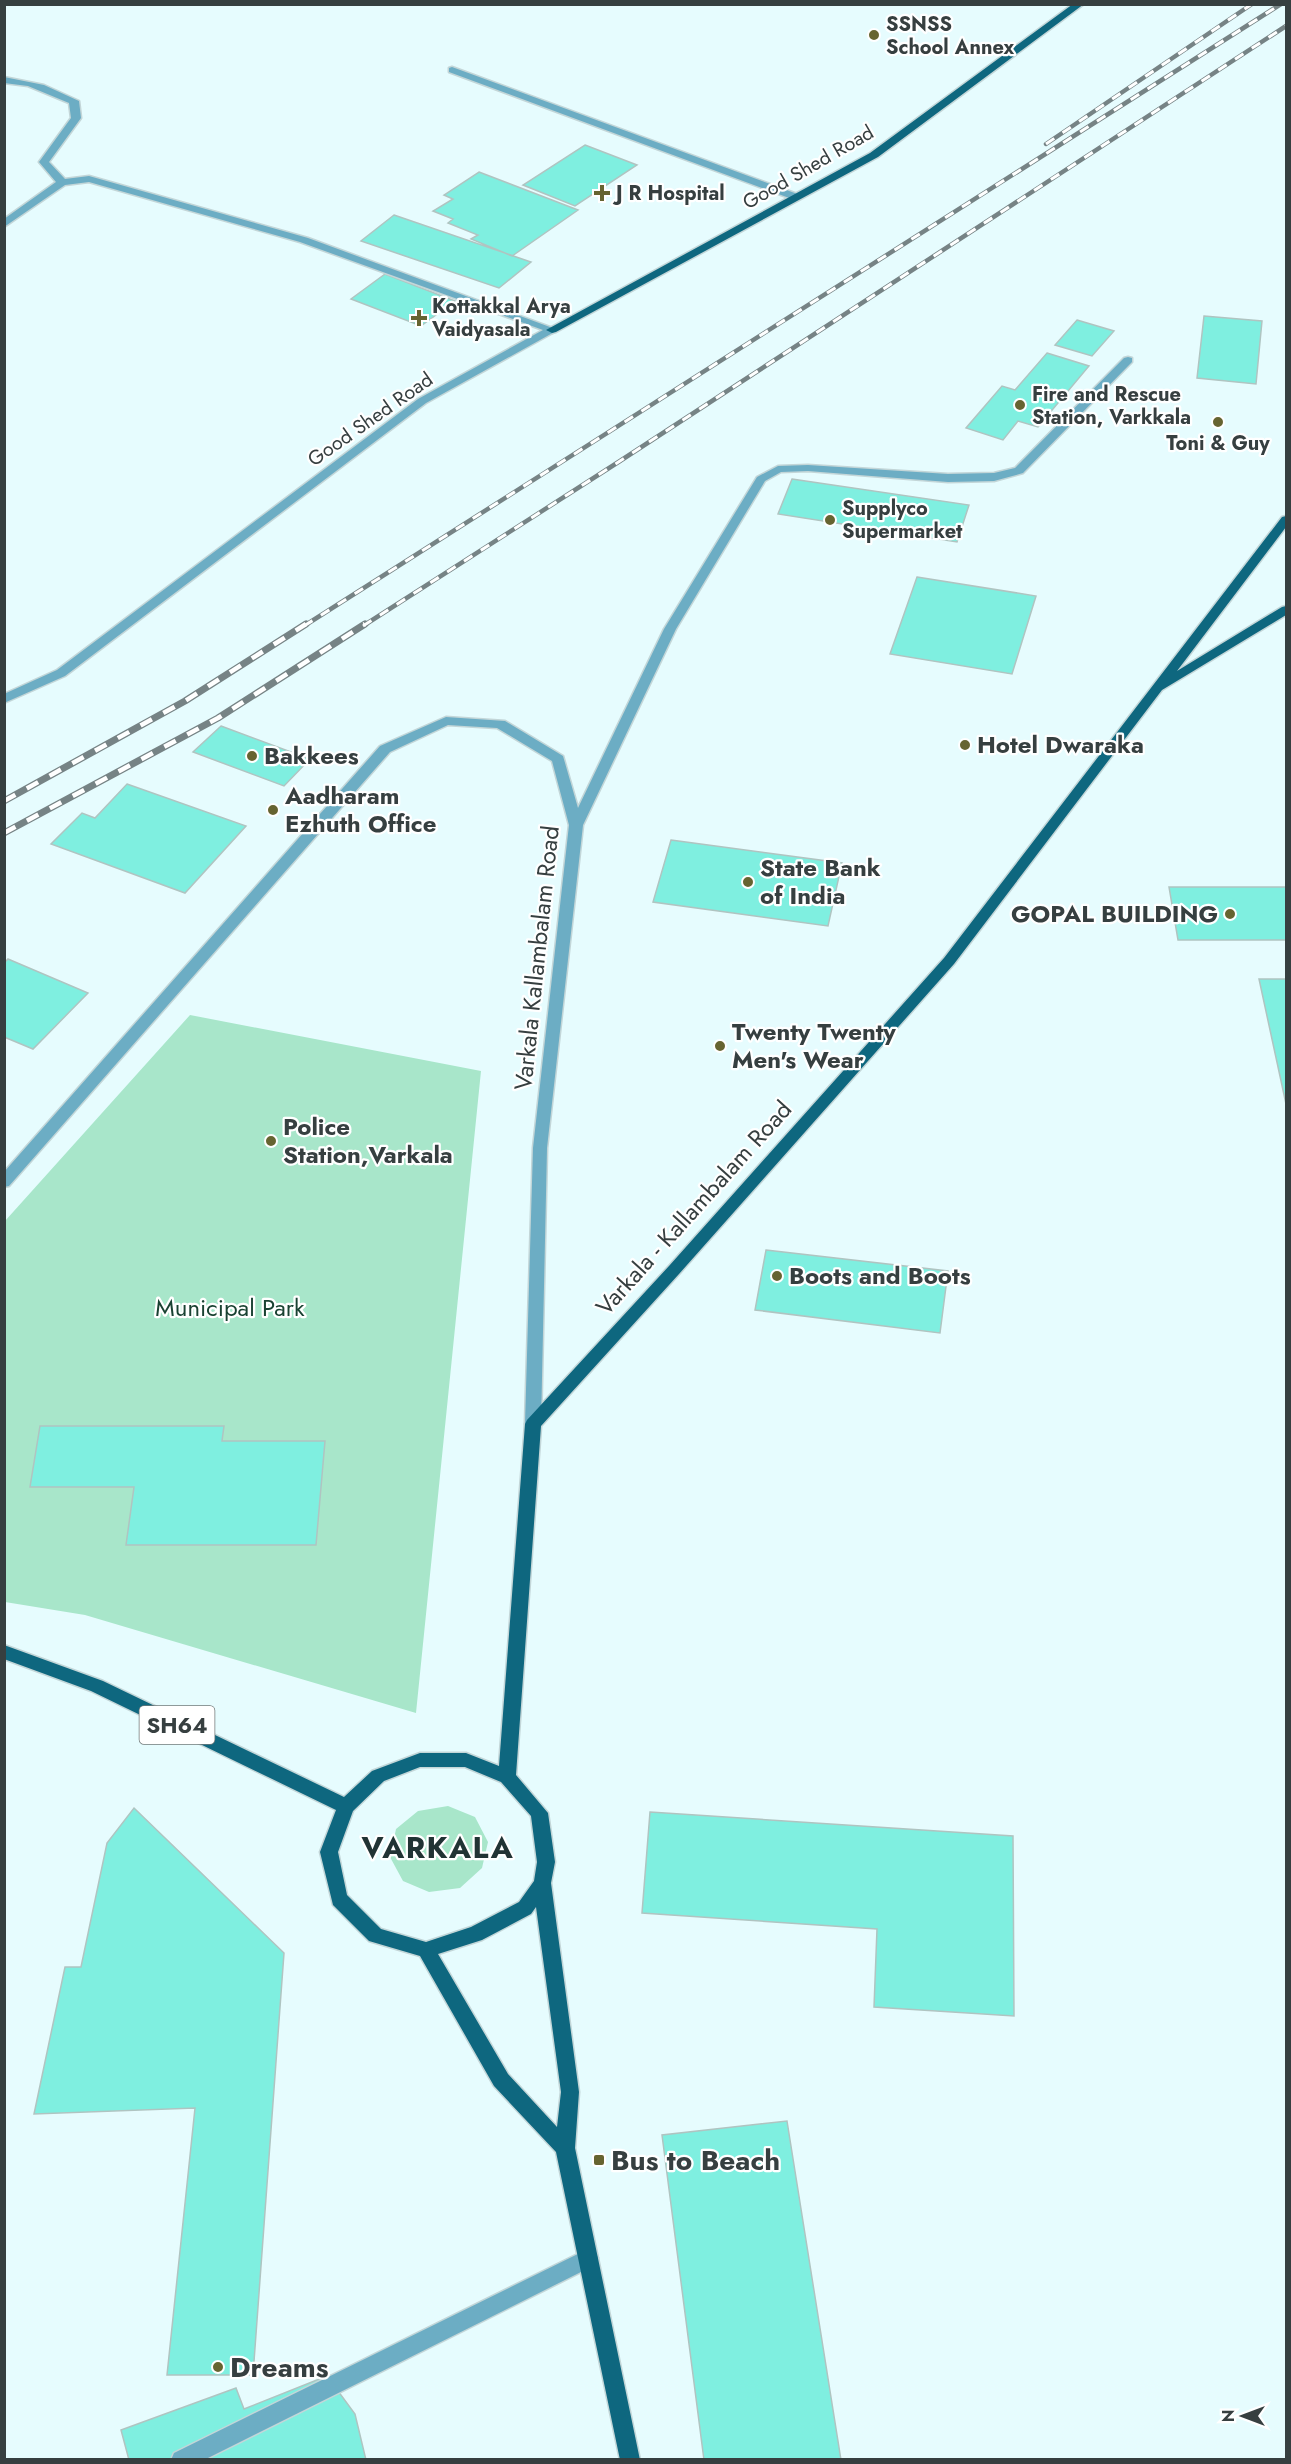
<svg xmlns="http://www.w3.org/2000/svg" width="1291" height="2464" viewBox="0 0 1291 2464" font-family="Jost,sans-serif">
  <style>
    .green { fill: #a8e6ca }
    .building { fill: #7fefe0; stroke: #b0c4c1; stroke-width: 1.5 }
    .lines { fill: none; stroke-linecap: round; stroke-linejoin: round }
    .minor-casing { stroke: #c3d6d8; stroke-width: 3 }
    .major-casing { stroke: #c3d6d8; stroke-width: 3 }
    .minor { fill: #6cadc4; fill-rule: evenodd }
    .major { fill: #0e677f; fill-rule: evenodd }
    .rail-far1-casing { stroke: #768385; stroke-width: 4.5 }
    .rail-casing { stroke: #768385; stroke-width: 7 }
    .rail-far1 { stroke: #fff; stroke-width: 3; stroke-dasharray: 10; stroke-linecap: butt }
    .rail { stroke: #fff; stroke-width: 4.5; stroke-dasharray: 13; stroke-linecap: butt }
    .poi-dot { fill: #666431; stroke: #fff; stroke-width: 2 }
    .labels { text-anchor: middle; stroke-width: 4.5; stroke-linejoin: round; paint-order: stroke }
    .far-poi-label { font-size: 20px; font-weight: bold; fill: #363f40; stroke: #fff; text-anchor: start }
    .far-street-label { font-size: 20px; fill: #363f40; stroke: #fff }
    .shield { fill: #fff; stroke: #727979; stroke-width: 1.5 }
    .shield-label { font-size: 22px; font-weight: bold; fill: #363f40 }
    .poi-label { font-size: 24px; font-weight: bold; fill: #363f40; stroke: #fff; text-anchor: start }
    .street-label { font-size: 24px; fill: #363f40; stroke: #fff }
    .park-label { font-size: 24px; fill: #194232; stroke: #fff }
    .near-poi-label { font-size: 28px; font-weight: bold; fill: #363f40; stroke: #fff; text-anchor: start }
    .district-label { font-size: 30px; font-weight: bold; letter-spacing: 1.5px; fill: #213334; stroke: #fff }
  </style>
  <rect width="100%" height="100%" fill="#e6fcfe"/>
  <path class="green" d="M190 1015 481 1071 416 1713 85 1615 5 1602V1221Z
    M448 1806 475 1817 488 1842 482 1868 460 1888 429 1892 403 1881 390 1857 396 1829 418 1811Z"/>
  <path class="building" d="M585 145 637 165 575 206 523 185Z
    M479 172 578 210 512 256 471 239 478 235 448 223 453 219 433 211 453 199 444 195Z
    M394 215 531 262 499 288 361 241Z
    M385 274 455 301 421 326 351 299Z
    M1204 316 1262 321 1256 384 1197 378Z
    M1077 320 1114 331 1092 356 1055 345Z
    M1047 353 1089 366 1038 427 1018 421 1003 440 966 428 1002 386 1015 390Z
    M792 479 969 505 957 542 778 514Z
    M917 577 1036 596 1012 674 890 654Z
    M221 726 310 759 284 786 193 752Z
    M127 784 246 826 185 893 51 844 82 813 95 818Z
    M671 840 842 863 828 926 653 902Z
    M1169 887H1286V940H1178Z
    M8 959 88 993 33 1049 4 1037V963Z
    M1259 979H1286V1104Z
    M766 1250 948 1271 940 1333 755 1310Z
    M40 1426H224L222 1441H325L316 1545H126L134 1487H30Z
    M134 1808 284 1953 253 2375H167L195 2108 34 2114 65 1967H81L107 1843Z
    M650 1812 1013 1836 1014 2016 874 2007 877 1929 642 1913Z
    M787 2121 841 2460H704L662 2135Z
    M327 2376 355 2414 366 2460H129L121 2430 236 2388 244 2409Z"/>
  <g class="lines">
    <defs>
      <path id="minor" d="M452 67 800 195 801 197 792 199 449 72V68Z
        M4 77 44 85 79 101 81 118 49 162 65 179 89 176 308 238 558 330 426 403 65 676 4 703V694L57 670 418 399 543 330 300 242 89 182 65 185 4 227V219L56 182 39 162 71 118 69 103 28 86 4 83Z
        M1128 357 1132 358V362L1023 473 994 481 948 482 808 471 781 472 765 481 676 629 583 825 547 1148 541 1424 539 1428 533 1430 527 1428 525 1424 533 1148 569 825 552 761 497 728 448 725 390 752 9 1186 4 1187V1172L380 746 446 717 505 721 563 756 578 808 664 629 757 477 778 466 808 465 948 474 994 473 1015 468 1124 358Z
        M588 2249 595 2251 598 2258 595 2265 204 2460H171L174 2453Z"/>
      <path id="major" d="M1073 4H1084L878 157 556 332 552 333 546 330 870 153Z
        M1286 516V527L1177 671 1282 607 1286 606V615L1162 690 954 964 679 1274 541 1426 516 1775 548 1813 555 1862 551 1883 579 2092 575 2148 640 2460H620L556 2152 494 2086 420 1956 369 1941 333 1905 320 1852 336 1810 91 1691 4 1659V1645L103 1681 344 1797 372 1771 420 1753H466L499 1766 525 1424 527 1420 669 1266 944 958 1282 517ZM420 1767H465L501 1782 531 1816 537 1862 534 1881 519 1902 471 1927 426 1942 381 1929 347 1895 338 1852 353 1811 384 1781ZM536 1907 561 2092 557 2127 508 2074 438 1954 482 1940 531 1914Z"/>
    </defs>
    <use href="#minor" class="minor-casing"/>
    <use href="#major" class="major-casing"/>
    <use href="#minor" class="minor"/>
    <use href="#major" class="major"/>
    <defs>
      <path id="rail-far1" d="M1046 144 1252 4
        M304 626 1281 4
        M363 626 620 461 1286 26"/>
      <path id="rail" d="M4 801 185 701 306 624
        M4 833 218 718 365 624"/>
    </defs>
    <use href="#rail-far1" class="rail-far1-casing"/>
    <use href="#rail" class="rail-casing"/>
    <use href="#rail-far1" class="rail-far1"/>
    <use href="#rail" class="rail"/>
  </g>
  <g class="poi-dot">
    <circle cx="874" cy="35" r="6"/>
    <path d="M599 184h6v6h6v6h-6v6h-6v-6h-6v-6h6z"/>
    <path d="M416 309h6v6h6v6h-6v6h-6v-6h-6v-6h6z"/>
    <circle cx="1020" cy="405" r="6"/>
    <circle cx="1218" cy="422" r="6"/>
    <circle cx="830" cy="520" r="6"/>
    <circle cx="965" cy="745" r="6"/>
    <circle cx="252" cy="756" r="6"/>
    <circle cx="273" cy="810" r="6"/>
    <circle cx="748" cy="882" r="6"/>
    <circle cx="1230" cy="914" r="6"/>
    <circle cx="720" cy="1046" r="6"/>
    <circle cx="271" cy="1141" r="6"/>
    <circle cx="777" cy="1276" r="6"/>
    <rect x="593" y="2154" width="12" height="12" rx="3"/>
    <circle cx="218" cy="2367" r="6"/>
  </g>
  <g class="labels">
    <g class="far-poi-label">
      <text x="886" y="31">SSNSS<tspan x="886" dy="23">School Annex</tspan></text>
      <text x="616" y="200">J R Hospital</text>
      <text x="432" y="313">Kottakkal Arya<tspan x="432" dy="23">Vaidyasala</tspan></text>
      <text x="1032" y="401">Fire and Rescue<tspan x="1032" dy="23">Station, Varkkala</tspan></text>
      <text x="1218" y="450" text-anchor="middle">Toni &amp; Guy</text>
      <text x="842" y="515">Supplyco<tspan x="842" dy="23">Supermarket</tspan></text>
    </g>
    <g class="far-street-label">
      <text transform="translate(808 167) rotate(-30)" y="7">Good Shed Road</text>
      <text transform="translate(370 419) rotate(-35)" y="7">Good Shed Road</text>
    </g>
    <rect class="shield" x="139.5" y="1706" width="75" height="38" rx="4.5"/>
    <g class="shield-label">
      <text x="177" y="1733">SH64</text>
    </g>
    <g class="poi-label">
      <text x="977" y="753">Hotel Dwaraka</text>
      <text x="264" y="764">Bakkees</text>
      <text x="285" y="804">Aadharam<tspan x="285" dy="28">Ezhuth Office</tspan></text>
      <text x="760" y="876">State Bank<tspan x="760" dy="28">of India</tspan></text>
      <text x="1218" y="922" text-anchor="end">GOPAL BUILDING</text>
      <text x="732" y="1040">Twenty Twenty<tspan x="732" dy="28">Men's Wear</tspan></text>
      <text x="283" y="1135">Police<tspan x="283" dy="28">Station,Varkala</tspan></text>
      <text x="789" y="1284">Boots and Boots</text>
    </g>
    <g class="street-label">
      <text transform="translate(537 958) rotate(-84)" y="8">Varkala Kallambalam Road</text>
      <text transform="translate(694 1208) rotate(-48)" y="8">Varkala - Kallambalam Road</text>
    </g>
    <g class="park-label">
      <text x="230" y="1316">Municipal Park</text>
    </g>
    <g class="near-poi-label">
      <text x="611" y="2170">Bus to Beach</text>
      <text x="230" y="2377">Dreams</text>
    </g>
    <g class="district-label">
      <text x="438" y="1858">VARKALA</text>
    </g>
  </g>
  <rect width="1291" height="2464" fill="none" stroke="#363f40" stroke-width="12"/>
  <g transform="translate(1243 2416) rotate(270)" stroke="#ffffff" stroke-width="4.5" paint-order="stroke">
  <path d="M0-4.5L10 22L0 15L-10 22Z" fill="#363f40"/>
  <text y="-9" font-size="16" font-weight="bold" text-anchor="middle" fill="#363f40">N</text>
  </g>
</svg>
